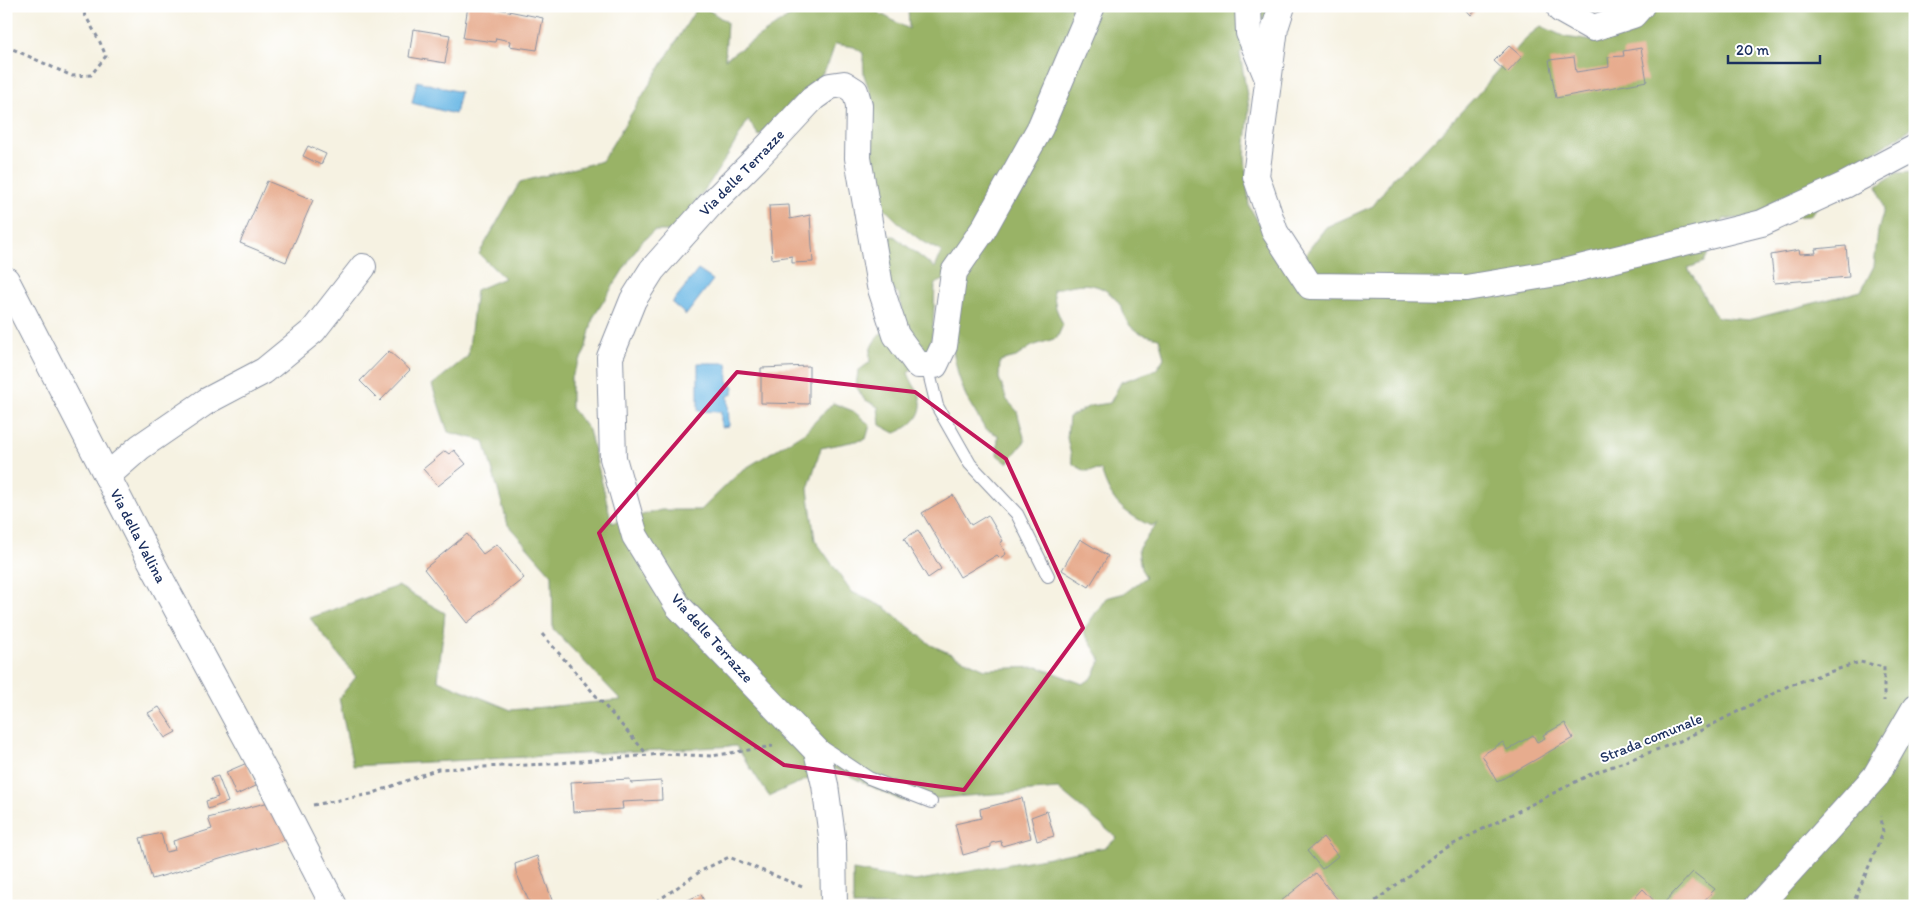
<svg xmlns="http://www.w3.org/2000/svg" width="1921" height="912" viewBox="0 0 1921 912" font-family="Itim,sans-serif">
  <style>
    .forest { fill: #99b366; stroke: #5a7162; fill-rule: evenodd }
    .water { fill: #6bb8e5; stroke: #4374a2 }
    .building { fill: #e7ac8e }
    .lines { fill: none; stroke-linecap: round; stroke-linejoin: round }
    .service-casing { stroke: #8890a0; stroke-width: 14 }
    .minor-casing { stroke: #8890a0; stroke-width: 28 }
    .path { stroke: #8890a0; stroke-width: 3; stroke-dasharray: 4 4; stroke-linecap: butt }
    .service { stroke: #fff; stroke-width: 12 }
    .minor { stroke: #fff; stroke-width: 26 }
    .marked { fill: none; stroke: #c2185b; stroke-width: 4; stroke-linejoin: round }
    .labels { text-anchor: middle; stroke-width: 4; stroke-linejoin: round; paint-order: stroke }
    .street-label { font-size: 15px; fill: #1b2f5e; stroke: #fff }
  </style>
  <rect width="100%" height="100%" fill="#fff"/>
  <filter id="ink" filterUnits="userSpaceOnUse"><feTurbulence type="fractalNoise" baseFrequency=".02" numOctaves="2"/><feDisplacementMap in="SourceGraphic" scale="10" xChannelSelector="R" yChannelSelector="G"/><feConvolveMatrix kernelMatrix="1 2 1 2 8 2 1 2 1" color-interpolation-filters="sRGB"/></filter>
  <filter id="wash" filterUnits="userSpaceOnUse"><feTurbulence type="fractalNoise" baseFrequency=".0096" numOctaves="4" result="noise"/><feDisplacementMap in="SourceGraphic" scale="20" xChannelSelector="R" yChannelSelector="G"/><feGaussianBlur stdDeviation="1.12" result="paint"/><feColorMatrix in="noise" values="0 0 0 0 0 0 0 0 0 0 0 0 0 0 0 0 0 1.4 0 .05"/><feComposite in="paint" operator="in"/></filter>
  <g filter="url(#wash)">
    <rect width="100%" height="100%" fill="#f6f2e2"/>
    <path class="forest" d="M698 6H702L727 22 725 59 805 6H866L909 29 908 6H1271L1265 31 1240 53 1249 108 1245 156 1249 206 1275 250 1304 256 1326 227 1373 206 1394 177 1418 157 1477 95 1527 37 1541 26 1565 37 1600 42 1637 26 1654 6H1915V126L1870 155 1845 177 1809 216 1724 219 1704 262 1688 268 1716 317 1748 320 1861 291 1874 266 1878 231 1884 209 1877 186 1896 173 1915 172V906H853V870L915 881 1106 847 1117 838 1058 789 902 801 833 768 769 796 736 746 353 766 339 698 356 677 310 618 398 586 445 613 438 680 511 710 621 700 553 629 552 575 508 525 484 441 448 432 432 385 468 356 476 290 504 278 479 254 520 182 602 161ZM835 44 854 47 863 53 864 75 871 95 868 120V160L885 209 901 225 923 242 942 252 935 268 894 236 880 237 883 278 899 295 902 313 908 328 886 329C875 339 868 346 870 362L858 371 856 386 864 399 878 407 880 425 895 433C911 427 927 414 919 394 915 387 911 381 908 373L929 351 933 331 935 284 959 273 951 341 958 374 966 397 985 429 998 435 997 455 1007 463 1025 441 1017 411 1007 400 999 378 1000 361 1016 357 1032 346 1057 338 1063 325 1056 308 1053 290C1080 282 1102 279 1120 305 1124 311 1124 318 1128 323 1134 333 1149 336 1159 338L1164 358 1156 370 1121 382 1110 403 1090 406 1069 417 1067 438 1073 464 1085 471 1101 470C1111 502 1121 511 1151 526L1157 523 1138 549 1141 569 1146 577 1125 593 1106 598 1083 631 1101 660 1092 678 1083 684 1038 667 985 669 931 645 886 608 852 592 815 540 808 489 821 448 866 439 870 425 853 411 833 403 805 432 741 471 701 510H661L612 523 589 430 571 408V377L585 351 593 318 640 243 654 231H672C702 197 726 160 748 120L759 136 781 116 790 103 819 79 829 62Z"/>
    <path class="water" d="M417 81 460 92 455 114 412 103Z
      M698 270 713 280 686 315 672 303Z
      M698 363H727L728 382 734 386 733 394 728 396 729 426 721 427V412L698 411Z"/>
    <g id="blocks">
      <path class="building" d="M468 6H484L543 18 537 50 509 46 510 41 496 38 495 42 463 38Z
        M1463 6H1481L1471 15Z
        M413 29 450 35 445 63 409 57Z
        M1509 46 1522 57 1507 73 1494 61Z
        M1641 48 1647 81 1556 98 1549 60 1574 57 1576 72 1609 67 1608 57 1624 56 1623 51Z
        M308 146 326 154 321 165 303 156Z
        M267 181 313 200 286 262 240 243Z
        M789 205 790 219 810 215 813 262 792 263V256L772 259 769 206Z
        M1846 246 1849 277 1774 283 1771 255 1799 250 1800 254 1816 253 1815 249Z
        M389 351 410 370 380 401 360 381Z
        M809 366V404L761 403V368Z
        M454 450 466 464 438 486 423 469 445 451 449 454Z
        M953 495 971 525 988 515 1003 541 1000 543 1006 554 1000 558 997 555 960 577 922 513Z
        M918 530 941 569 928 578 904 539Z
        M467 534 483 554 497 544 524 578 467 623 424 569Z
        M1080 539 1108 556 1089 587 1062 570Z
        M159 707 176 732 165 738 148 713Z
        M1565 723 1573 738 1497 782 1482 755 1503 742 1507 750 1533 735 1537 742 1545 738 1543 735Z
        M247 763 256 786 236 795 226 772Z
        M218 776 228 802 208 809 206 801 218 797 211 778Z
        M630 779 631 783 661 781 662 800 622 802 623 809 573 812 571 782Z
        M1022 798 1031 838 1002 846 1001 841 991 843V847L963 855 955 824 981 818 980 809Z
        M273 801 288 839 152 879 140 838 161 833 166 852 175 850 173 841 212 829 208 818Z
        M1047 811 1054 836 1037 841 1031 817Z
        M1323 837 1338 856 1322 869 1307 851Z
        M537 856 546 883 554 906H531L516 872 515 864Z
        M1693 872 1715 889 1699 906H1661Z
        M1316 873 1343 906H1275Z
        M1643 889 1659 906H1627Z
        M701 894 706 906H675Z
        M1915 894V906H1906Z"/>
    </g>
  </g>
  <g filter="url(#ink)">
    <use href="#blocks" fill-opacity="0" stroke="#8890a0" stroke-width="1"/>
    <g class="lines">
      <defs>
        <path id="service" d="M927 365 937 406 970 464 1017 514 1048 576
          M818 744 869 778 931 802"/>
        <g id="minor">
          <path d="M1248 6 1249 33 1268 79"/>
          <path d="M1282 6 1275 28 1256 176 1275 232 1310 286 1466 288 1563 272 1762 223 1845 185 1915 148"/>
          <path d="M1561 6V10L1593 28 1633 15 1641 6"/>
          <path id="s1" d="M6 280 152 563 274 789 334 906"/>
          <path d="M107 476 140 447 207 401 264 371 313 331 363 267"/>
          <path id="s2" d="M834 906 833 844 825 785 817 751 678 606 635 536 613 458 610 357 633 300 652 270 709 206 756 159 813 98 830 86 844 84 855 91 859 105 858 158 880 286 896 335 918 365H935L944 346 954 272 983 230 1040 128 1092 6"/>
          <path d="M1758 906 1875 777 1915 708"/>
        </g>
      </defs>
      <use href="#service" class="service-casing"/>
      <use href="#minor" class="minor-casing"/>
      <path class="path" d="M6 46 72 76 91 75 106 56 99 40 80 6
        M542 634 647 754
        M313 805 371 794 438 769 549 764 661 754 712 756 773 746
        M650 906 701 871 729 857 805 888
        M1369 906 1440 851 1589 775 1680 741 1790 685 1860 662 1884 667V701
        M1852 906 1883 833 1881 816"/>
      <use href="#service" class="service"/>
      <use href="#minor" class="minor"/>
    </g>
  </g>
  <path class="marked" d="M737 372 915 392 1006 459 1083 628 964 790 784 765 655 679 599 533Z"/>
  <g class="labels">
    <g class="street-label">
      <text dy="5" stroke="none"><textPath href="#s2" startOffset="851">Via delle Terrazze</textPath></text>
      <text dy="5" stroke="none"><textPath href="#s1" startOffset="288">Via della Vallina</textPath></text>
      <text transform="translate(712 638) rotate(48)" y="5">Via delle Terrazze</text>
      <text transform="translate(1651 738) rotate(-22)" y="5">Strada comunale</text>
    </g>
  </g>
  <rect width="1921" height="912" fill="none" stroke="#fff" stroke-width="25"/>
  <path d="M1728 55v8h92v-8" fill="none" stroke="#1b2f5e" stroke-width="2.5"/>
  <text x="1736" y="55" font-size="15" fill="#1b2f5e" stroke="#ffffff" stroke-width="4" paint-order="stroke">20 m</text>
</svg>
